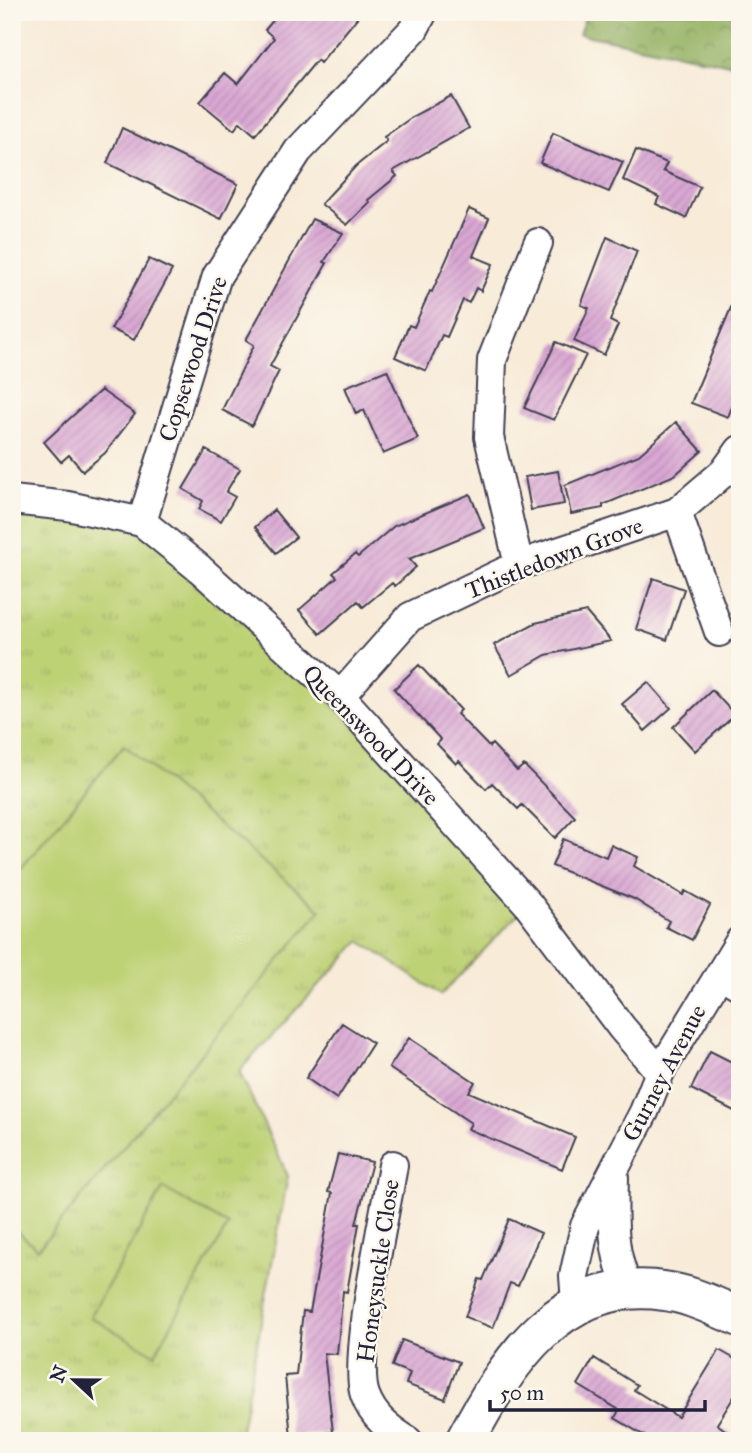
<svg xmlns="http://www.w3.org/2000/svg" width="752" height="1453" viewBox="0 0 752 1453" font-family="'IM FELL Great Primer',serif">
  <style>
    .forest { fill: url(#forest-crowns); stroke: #5c6a50; stroke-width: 2 }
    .park { fill: url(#park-tufts); stroke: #707a58; stroke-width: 2 }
    .pitch { fill: #bdd175; stroke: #707a58; stroke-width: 2 }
    .building { fill: url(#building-hatch) }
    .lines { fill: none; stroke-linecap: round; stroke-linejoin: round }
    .lane-casing { stroke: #424053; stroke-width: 18 }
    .street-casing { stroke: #424053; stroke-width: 32 }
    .secondary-casing { stroke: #424053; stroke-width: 42 }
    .lane { stroke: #fff; stroke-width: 14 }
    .street { stroke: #fff; stroke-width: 28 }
    .secondary { stroke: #fff; stroke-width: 38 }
    .labels { text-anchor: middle; stroke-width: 5; stroke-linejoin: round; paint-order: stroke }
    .street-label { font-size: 24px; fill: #22223b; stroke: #fbf7ec }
  </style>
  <defs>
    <pattern id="forest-crowns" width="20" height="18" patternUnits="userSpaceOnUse" patternTransform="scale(1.75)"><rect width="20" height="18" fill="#96b366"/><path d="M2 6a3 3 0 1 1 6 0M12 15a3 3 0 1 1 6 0" fill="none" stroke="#7a9155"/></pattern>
    <pattern id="park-tufts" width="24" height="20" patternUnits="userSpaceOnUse" patternTransform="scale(1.75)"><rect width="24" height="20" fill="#bdd175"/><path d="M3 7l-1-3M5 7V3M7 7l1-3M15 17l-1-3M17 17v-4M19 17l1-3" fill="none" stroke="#a2b366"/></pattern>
    <pattern id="building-hatch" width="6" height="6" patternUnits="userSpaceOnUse" patternTransform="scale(1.75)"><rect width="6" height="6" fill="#d9a7d3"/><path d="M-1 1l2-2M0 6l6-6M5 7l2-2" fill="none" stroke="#ba8fb6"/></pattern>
  </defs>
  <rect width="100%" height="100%" fill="#fbf7ec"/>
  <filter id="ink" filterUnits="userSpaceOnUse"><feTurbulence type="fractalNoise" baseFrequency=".0143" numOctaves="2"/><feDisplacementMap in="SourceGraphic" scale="14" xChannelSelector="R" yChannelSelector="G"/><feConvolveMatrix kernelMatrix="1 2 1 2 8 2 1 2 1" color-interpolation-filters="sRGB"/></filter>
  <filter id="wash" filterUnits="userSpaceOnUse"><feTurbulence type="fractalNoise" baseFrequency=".00686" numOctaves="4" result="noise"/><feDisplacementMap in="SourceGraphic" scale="28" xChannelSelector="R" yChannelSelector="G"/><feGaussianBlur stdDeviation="1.57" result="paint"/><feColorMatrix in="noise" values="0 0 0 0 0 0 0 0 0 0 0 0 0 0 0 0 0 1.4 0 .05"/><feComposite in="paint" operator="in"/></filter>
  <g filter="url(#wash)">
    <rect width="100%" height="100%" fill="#f8ebd8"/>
    <path class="forest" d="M587 12H731L740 35V66L579 34Z"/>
    <path class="park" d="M12 500 142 522 200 569 528 904 441 995 360 941 239 1071 288 1176 239 1441H12Z"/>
    <path class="pitch" d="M124 745 321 910 38 1249 12 1227V879Z
      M163 1188 228 1225 155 1354 90 1317Z"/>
    <g id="blocks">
      <path class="building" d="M280 12H362L320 63 317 60 255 135 240 122 234 130 200 102 225 73 238 84 274 38 265 30Z
        M451 96 469 128 393 171 397 176 368 200 370 202 347 225 321 204 356 166 387 141 384 137 415 115Z
        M122 128 238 184 221 219 107 163Z
        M553 133 623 162 609 192 540 163Z
        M636 150 667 163 663 171 700 187 686 218 656 204 659 197 623 180Z
        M469 209 489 218 473 256 493 264 481 291 476 288 469 303 463 300 447 337 442 335 426 371 395 357 409 325 414 327 430 291 432 292Z
        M312 219 343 233 324 262 327 263 270 366 279 371 252 426 222 410 254 345 246 340Z
        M607 237 637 251 610 321 618 325 604 355 574 341 589 308 581 305Z
        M149 259 172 270 134 340 111 329Z
        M738 291 740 386 728 417 691 403Z
        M556 342 586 355 554 420 524 408Z
        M387 370 418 439 383 454 364 410 356 414 345 387Z
        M101 390 135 414 105 453 83 471 69 455 61 462 44 442Z
        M676 422 702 451 675 475 603 505V508L571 514 565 485 639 455Z
        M206 450 240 469 226 492 235 497 221 521 199 509 203 501 183 489Z
        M558 471 564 504 531 510 525 477Z
        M470 494 484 528 409 559 416 567 395 586 392 583 363 607 358 601 320 634 299 610 337 577 333 573 355 554 358 557 394 526Z
        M274 510 296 537 276 553 255 527Z
        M653 578 684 589 667 640 636 629Z
        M586 612 611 641 546 655 511 675 494 645 535 623Z
        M419 665 461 710 457 714 489 747 492 744 517 771 524 765 575 817 555 838 522 805 518 809 492 783 486 789 459 761 456 764 437 744 441 740 394 689Z
        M648 682 671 708 645 731 622 704Z
        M712 690 735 715 695 751 673 727Z
        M563 839 606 857 611 845 638 857 634 866 683 895 685 891 710 905 692 940 666 927 669 921 634 899 552 866Z
        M342 1023 373 1043 337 1099 306 1078Z
        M409 1038 475 1082 469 1092 575 1137 562 1169 468 1129 471 1123 389 1068Z
        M710 1051 740 1066V1114L691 1089Z
        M338 1154 372 1162 356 1224H359L347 1292 343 1291 337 1354 324 1353 333 1432 291 1437 285 1376 296 1375 303 1311 310 1312 332 1193 328 1192Z
        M509 1219 541 1233 518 1286 510 1283 493 1328 465 1317 479 1279 483 1280Z
        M402 1340 459 1362 445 1399 406 1384 410 1373 392 1366Z
        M719 1350 740 1362V1387L717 1424 740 1441H653L615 1418 619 1410 578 1385 594 1358 637 1385 634 1390 678 1417Z"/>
    </g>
  </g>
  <g filter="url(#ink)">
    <use href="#blocks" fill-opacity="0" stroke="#424053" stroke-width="2"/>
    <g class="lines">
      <defs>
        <path id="lane" d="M715 979 740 994"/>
        <path id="street" d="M12 500 68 506 142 522 200 569 340 696 528 904 622 1028 660 1072
          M677 512 719 632
          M142 522 217 276 298 151 414 29 423 12
          M519 565 489 437 492 360 538 243
          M340 696 410 617 519 565 677 512 724 472 740 450
          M393 1165C386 1211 352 1359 365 1395 373 1417 389 1429 408 1441
          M614 1178C613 1217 611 1253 629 1289
          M576 1303 574 1276 585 1226 644 1112 660 1072 740 941"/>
        <path id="secondary" d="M465 1441C507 1362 561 1276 664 1291 690 1294 715 1307 740 1317"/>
      </defs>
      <use href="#lane" class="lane-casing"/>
      <use href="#street" class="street-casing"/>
      <use href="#secondary" class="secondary-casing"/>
      <use href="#lane" class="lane"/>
      <use href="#street" class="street"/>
      <use href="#secondary" class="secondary"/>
    </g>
  </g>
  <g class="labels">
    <g class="street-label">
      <text transform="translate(193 359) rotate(-72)" y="8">Copsewood Drive</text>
      <text transform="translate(554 558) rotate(-21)" y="8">Thistledown Grove</text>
      <text transform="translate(371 735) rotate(46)" y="8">Queenswood Drive</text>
      <text transform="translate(664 1073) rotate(-62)" y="8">Gurney Avenue</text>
      <text transform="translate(378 1271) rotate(-82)" y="8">Honeysuckle Close</text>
    </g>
  </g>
  <rect width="752" height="1453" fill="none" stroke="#fbf7ec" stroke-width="42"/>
  <g transform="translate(74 1380) rotate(292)" stroke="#fbf7ec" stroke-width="5" paint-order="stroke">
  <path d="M0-5L12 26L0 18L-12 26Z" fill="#22223b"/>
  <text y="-10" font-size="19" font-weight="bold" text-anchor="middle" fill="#22223b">N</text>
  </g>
  <path d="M490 1400v10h215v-10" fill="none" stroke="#22223b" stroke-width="3.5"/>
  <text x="500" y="1400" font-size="21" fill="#22223b" stroke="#fbf7ec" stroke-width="5" paint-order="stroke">50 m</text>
</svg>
